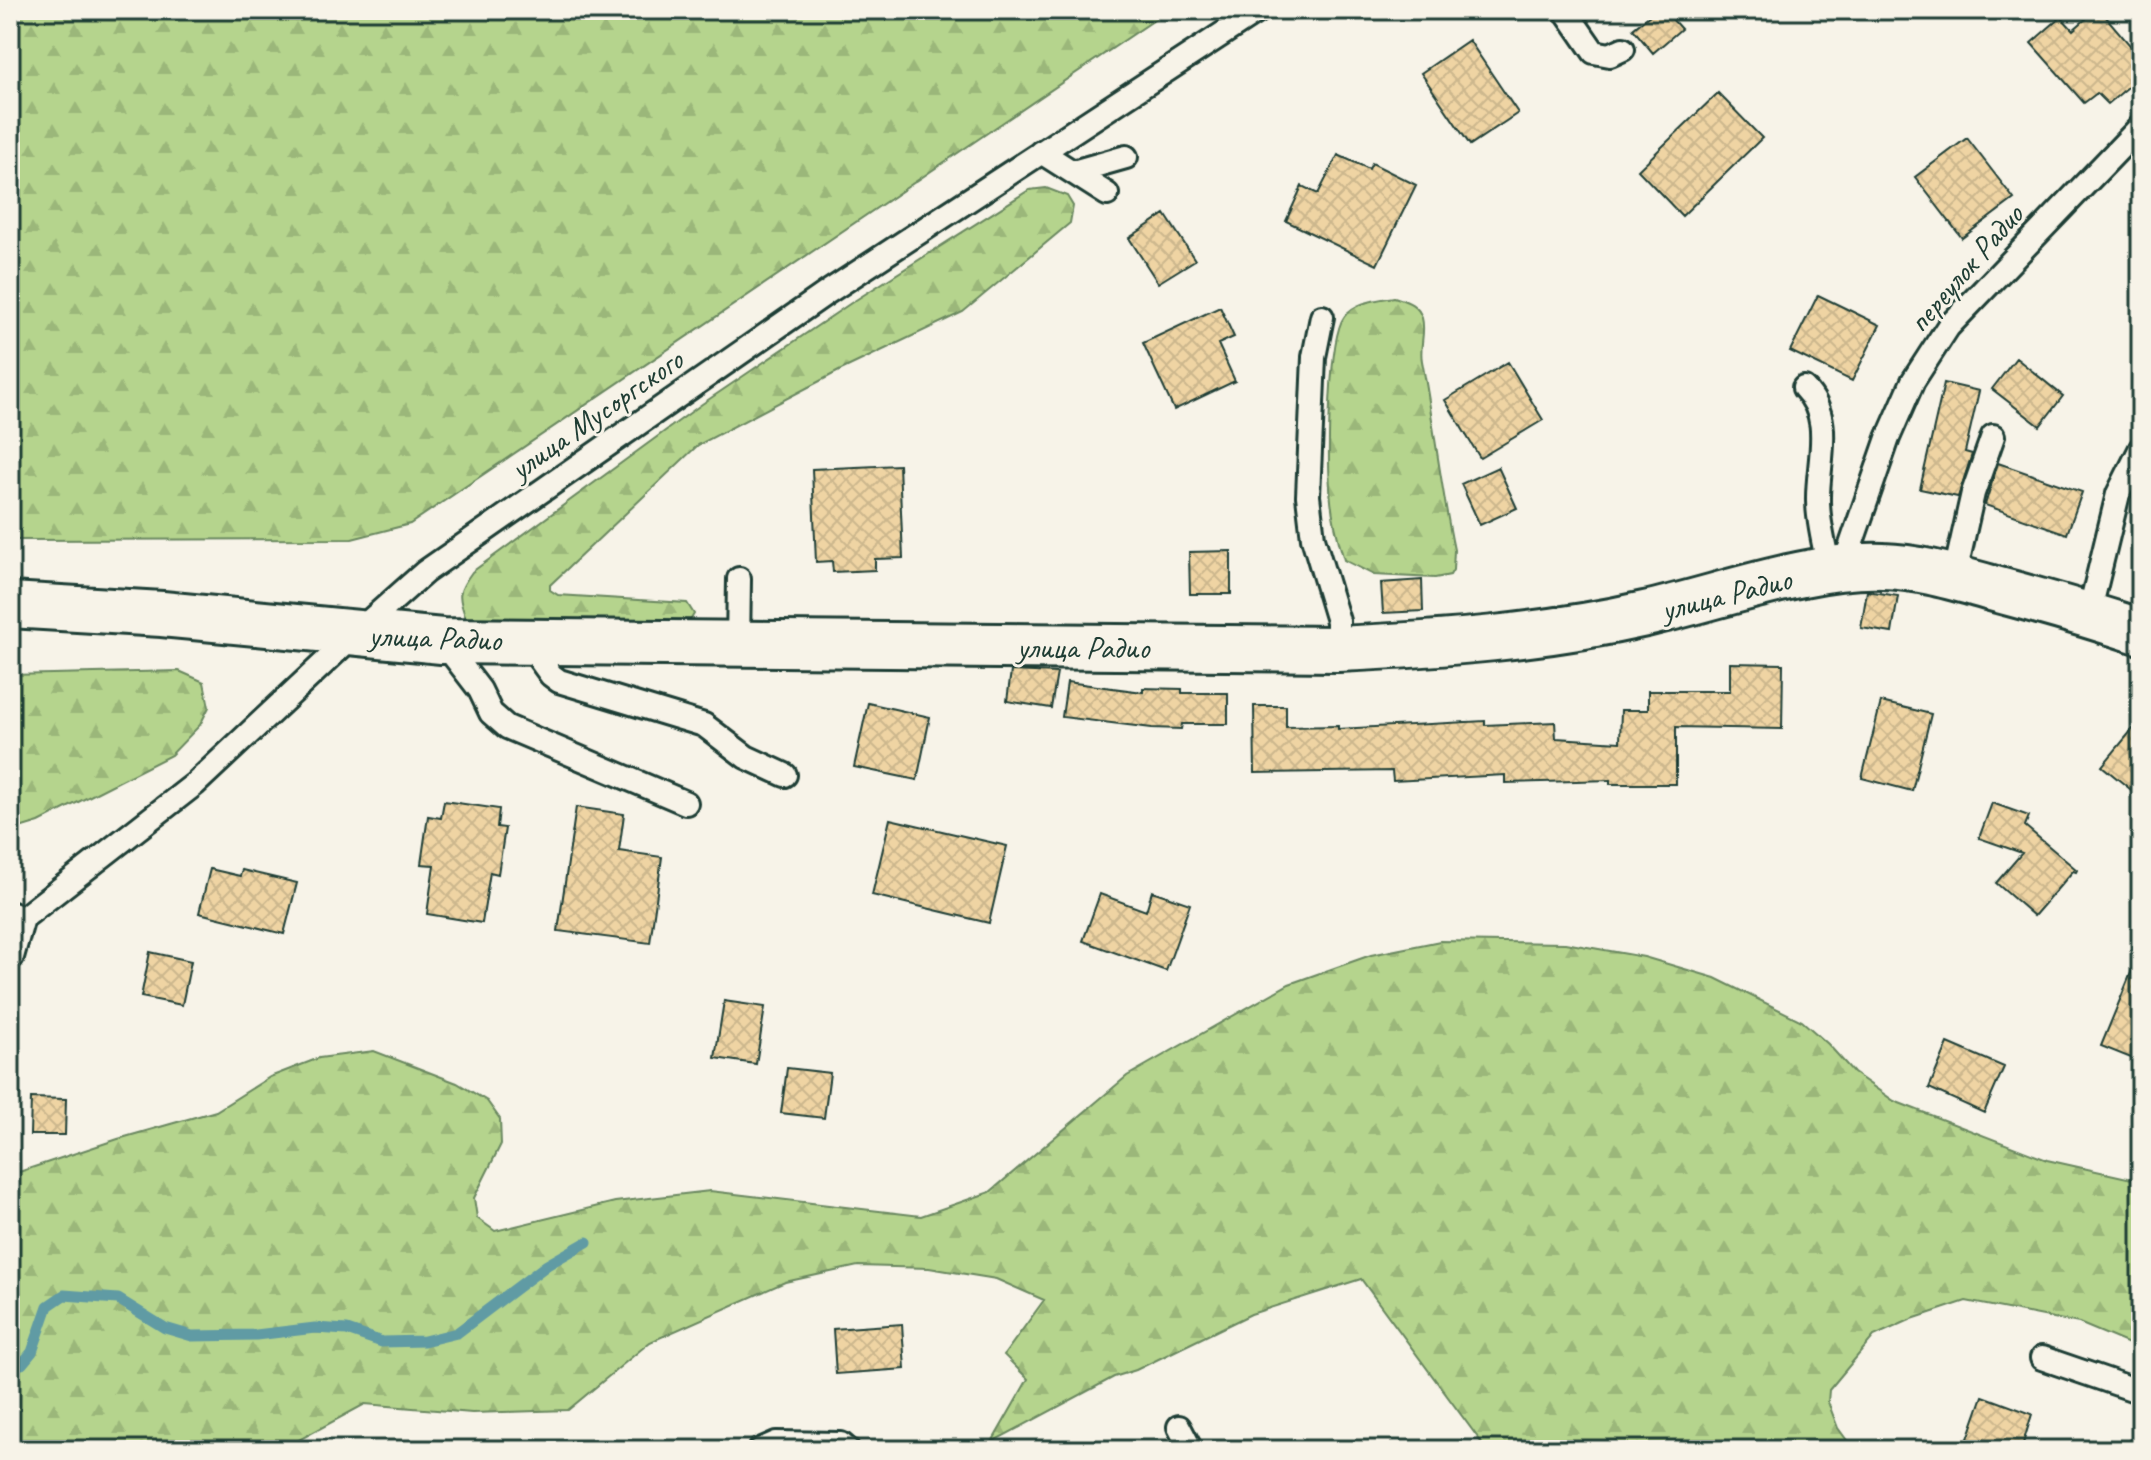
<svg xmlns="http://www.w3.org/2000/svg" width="2151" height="1460" viewBox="0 0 2151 1460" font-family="Caveat,sans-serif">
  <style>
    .forest { fill: url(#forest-firs); stroke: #6a8860; stroke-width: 2 }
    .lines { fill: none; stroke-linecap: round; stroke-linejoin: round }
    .stream { stroke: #619ba4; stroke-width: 11 }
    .building { fill: url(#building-cross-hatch); stroke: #1f3d34; stroke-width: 2 }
    .lane-casing { stroke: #1f3d34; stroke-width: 28 }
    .secondary-casing { stroke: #1f3d34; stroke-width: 50 }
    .lane { stroke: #f7f3e8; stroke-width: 22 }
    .secondary { stroke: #f7f3e8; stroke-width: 44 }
    .labels { text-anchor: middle; stroke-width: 6; stroke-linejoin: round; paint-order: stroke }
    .street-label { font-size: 32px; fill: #1f3d34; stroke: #f7f3e8 }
  </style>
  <defs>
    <pattern id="forest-firs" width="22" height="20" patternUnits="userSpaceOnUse" patternTransform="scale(2)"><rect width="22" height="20" fill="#b5d48d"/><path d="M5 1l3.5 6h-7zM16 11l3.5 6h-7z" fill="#9bb77a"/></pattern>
    <pattern id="building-cross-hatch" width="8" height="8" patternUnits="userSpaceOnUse" patternTransform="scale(2)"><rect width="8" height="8" fill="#efd4a3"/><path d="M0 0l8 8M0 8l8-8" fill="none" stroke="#ccb78d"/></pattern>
  </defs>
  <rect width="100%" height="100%" fill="#f7f3e8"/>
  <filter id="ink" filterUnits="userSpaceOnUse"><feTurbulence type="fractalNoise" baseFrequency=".0125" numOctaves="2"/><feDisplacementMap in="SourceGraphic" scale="16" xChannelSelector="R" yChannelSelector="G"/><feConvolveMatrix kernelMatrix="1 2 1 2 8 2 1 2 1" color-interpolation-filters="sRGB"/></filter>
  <g filter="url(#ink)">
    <path class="forest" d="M10 10H1169L410 524 352 539 10 540Z
      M1046 188 1067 196 1073 206 1070 223 963 312 841 370 698 445 550 585V590L558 595 687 603 694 614 688 624 485 628 466 618C457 595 458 591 472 572L702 404 851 303 1029 190Z
      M1394 297C1406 301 1418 304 1422 318 1426 332 1419 347 1422 361 1434 424 1441 488 1454 550L1453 570 1450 575 1435 578 1374 575 1344 560C1337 537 1331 513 1330 488 1328 457 1328 339 1344 317 1354 302 1377 300 1394 297Z
      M179 671 204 682 209 707 200 725 171 755 39 822 10 831V675Z
      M1440 941 1565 943 1644 957 1715 978 1802 1021 1828 1044 1854 1073 1894 1101 2047 1160 2141 1181V1349L2079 1323 1966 1301 1912 1319 1874 1336 1829 1390 1828 1402 1838 1428 1854 1450H1487L1361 1279 1251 1314 1136 1370 1114 1377 992 1442 1028 1379 1004 1355 1044 1300 996 1279 929 1268 858 1266 785 1282 650 1342 568 1410 472 1413 365 1404 295 1442 286 1450H10V1175L118 1139 216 1111 270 1077 319 1058 374 1051 457 1083 487 1101 500 1119 501 1144 474 1198 477 1218 495 1231 615 1202 710 1191 921 1216 990 1192 1127 1076 1289 984 1371 955Z"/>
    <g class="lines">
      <path class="stream" d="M10 1362 22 1364 32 1352 48 1306 64 1295 118 1299 165 1328 192 1336 256 1335 315 1328 347 1330 382 1342 424 1341 457 1333 547 1265 587 1242"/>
    </g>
    <path class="building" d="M1656 10H1664L1681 29 1653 53 1633 29Z
      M2096 10H2100L2141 58V76L2108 104 2097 93 2084 103 2031 43 2061 17 2073 30Z
      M1469 40 1518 113 1470 145 1421 73Z
      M1718 93 1762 138 1682 216 1638 170Z
      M1967 138 2014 199 1962 238 1915 177Z
      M1338 155 1369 169 1372 163 1416 185 1377 265 1286 221 1302 186 1318 194Z
      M1165 214 1195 260 1158 283 1129 238Z
      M1818 295 1880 325 1852 381 1790 351Z
      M1220 307 1234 337 1218 344 1235 381 1174 410 1143 343Z
      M2016 358 2063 396 2040 426 1992 389Z
      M1508 362 1543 420 1480 458 1445 400Z
      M1944 383 1979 391 1965 452 1972 454 1958 497 1920 489Z
      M1998 463 2082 492 2067 534 1985 505Z
      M899 465 903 558 875 559V570L833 572 832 561 816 562 812 469Z
      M1498 467 1517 508 1480 525 1461 484Z
      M1231 551V594H1190L1189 552Z
      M1422 580 1423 611 1383 613 1381 583Z
      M1867 591 1898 596 1892 633 1861 628Z
      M1730 663 1783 664 1782 729 1676 727V784H1610V780L1505 783V775L1393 781 1392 771 1255 773 1254 706H1286V727L1338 726V729L1485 721V725L1555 722 1556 738 1620 742 1621 710H1648V691H1730Z
      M1011 671 1057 673 1051 708 1007 701Z
      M1067 682 1143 692V688L1182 689V693H1228V724H1182L1181 729 1152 728 1062 717Z
      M1881 702 1931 714 1912 791 1862 778Z
      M868 703 930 717 917 780 854 767Z
      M2141 719V798L2102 766Z
      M444 801 499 809 497 827 505 828 498 874 490 872 482 923 427 914 434 865 421 864 428 816 441 818Z
      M1992 803 2029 816 2025 826 2077 870 2076 872 2073 871 2034 916 1996 883 2022 853 1979 838Z
      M576 807 624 814 619 851 662 857 650 943 558 931Z
      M890 819 1007 846 989 923 872 895Z
      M210 869 240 876 242 870 297 883 284 934 199 913Z
      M1152 891 1190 904 1166 971 1083 941 1100 894 1146 911Z
      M2140 951H2141V1062L2101 1046Z
      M150 952 191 961 182 1005 141 997Z
      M724 1001 765 1007 756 1064 715 1058Z
      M1948 1043 2004 1067 1984 1113 1929 1088Z
      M787 1068 830 1073 824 1118 781 1113Z
      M31 1098 66 1099 65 1135H30Z
      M902 1324 905 1369 836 1374 833 1329Z
      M1983 1396 2032 1414 2021 1450H1964Z"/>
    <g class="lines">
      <defs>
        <path id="lane" d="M1565 10 1594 52 1610 55 1623 49
          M1041 152 1107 194
          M1073 172 1126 157
          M1322 317 1314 357 1308 496 1313 538 1338 621V649
          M1804 388C1835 419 1817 462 1818 501 1818 524 1825 547 1829 569
          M1843 568 1888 438 1913 381 1948 327 2141 126
          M1954 578 1973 493 1993 436
          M2089 614 2118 494 2141 448
          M443 642 480 690 491 713 507 727 686 803
          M527 642 551 675 559 681 704 725 746 757 785 775
          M738 645 739 579
          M10 913 23 918 195 784 355 634 425 572 828 292 1259 10
          M12 957 23 918
          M2042 1358 2141 1392
          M1179 1427 1191 1450
          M760 1450 776 1443 841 1444 848 1450"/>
        <path id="secondary" d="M10 605 162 614 442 641 1338 649C1441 644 1544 637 1645 614 1718 598 1809 563 1883 566 1922 567 1958 579 1995 589 2044 602 2093 616 2141 632"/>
      </defs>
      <use href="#lane" class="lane-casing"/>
      <use href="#secondary" class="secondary-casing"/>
      <use href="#lane" class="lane"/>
      <use href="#secondary" class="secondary"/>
    </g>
  </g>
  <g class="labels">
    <g class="street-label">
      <text transform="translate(1965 268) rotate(-49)" y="11">переулок Радио</text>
      <text transform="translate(596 414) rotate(-35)" y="11">улица Мусоргского</text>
      <text transform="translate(1726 594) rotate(-14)" y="11">улица Радио</text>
      <text transform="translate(435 637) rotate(2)" y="11">улица Радио</text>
      <text x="1083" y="658">улица Радио</text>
    </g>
  </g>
  <rect width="2151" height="1460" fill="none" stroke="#f7f3e8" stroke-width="40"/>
  <rect x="20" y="20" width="2111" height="1420" fill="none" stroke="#1f3d34" stroke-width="3" filter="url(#ink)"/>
</svg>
